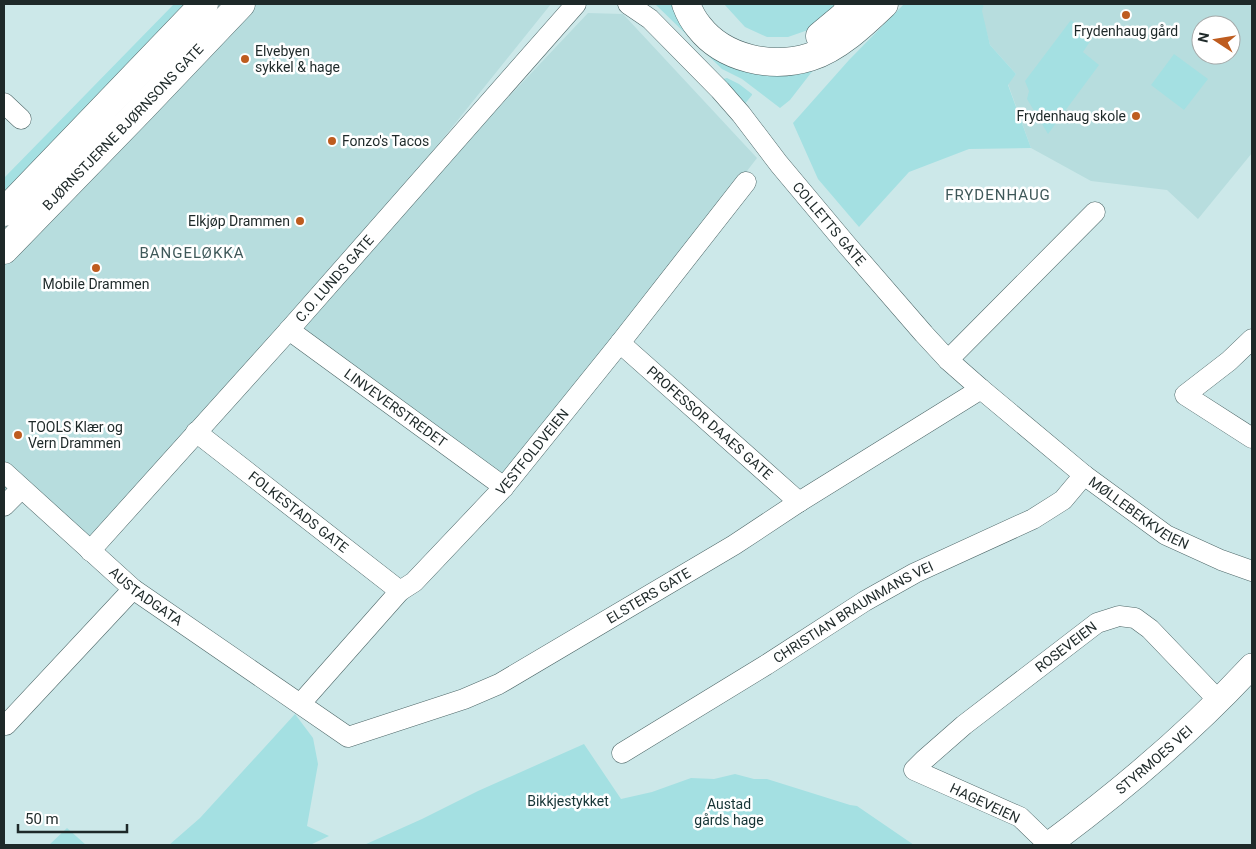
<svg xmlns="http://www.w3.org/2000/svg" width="1256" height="849" viewBox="0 0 1256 849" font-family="Roboto,sans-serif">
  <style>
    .built { fill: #b7ddde; fill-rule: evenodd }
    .green { fill: #a4e0e2 }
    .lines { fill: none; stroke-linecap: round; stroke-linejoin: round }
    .minor-casing { stroke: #4e6768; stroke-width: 21 }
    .major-casing { stroke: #4e6768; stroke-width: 26 }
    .highway-casing { stroke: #4e6768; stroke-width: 29 }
    .minor { stroke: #fff; stroke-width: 20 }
    .major { stroke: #fff; stroke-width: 25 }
    .highway { stroke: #fff; stroke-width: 28 }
    .poi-dot { fill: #be5c1f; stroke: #fff; stroke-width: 2 }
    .labels { text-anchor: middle; stroke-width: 5; stroke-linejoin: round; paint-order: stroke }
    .poi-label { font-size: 14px; fill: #1e2929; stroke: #fff; text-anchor: start }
    .street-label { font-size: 14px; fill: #1e2929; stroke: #fff }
    .park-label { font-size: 14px; fill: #153435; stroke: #fff }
    .neighbourhood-label { font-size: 15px; letter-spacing: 1px; fill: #3f5859; stroke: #fff }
  </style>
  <rect width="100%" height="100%" fill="#cce8e9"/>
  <path class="built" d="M255 4H551L295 323 588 13 623 14 757 158 504 487 289 330 90 551 21 489 4 506V251Z
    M984 4H1249L1252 8V153L1198 219 1167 190 1091 181 1031 148 1008 84 1016 74 990 45 981 11ZM1201 25H1231V55H1201Z"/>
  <path class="green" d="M174 4H184L4 192V178Z
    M655 4H672L673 8 724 63C754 78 783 80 814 69L790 100 780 108 742 79 722 69Z
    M724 4H839L808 30 788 37H767L745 27Z
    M904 4H984L982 11 990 45 1016 74 1008 85 1031 148 969 149 909 172 859 227 818 179 793 123 849 60Z
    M1071 20 1093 37 1083 52 1099 65 1048 134 1027 99 1029 91 1025 81Z
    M1174 54 1208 79 1184 110 1151 85Z
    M727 78 739 84 752 94V95L744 105 723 79Z
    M295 714 313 738 318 764 307 826 329 836 310 845H169L200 818Z
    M584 744 621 799 652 792 691 778 714 779 735 774 754 779H767L850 805 857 806 914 845H364L422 819 478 791Z
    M67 828 86 845H49Z"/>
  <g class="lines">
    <defs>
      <g id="minor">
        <path id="s1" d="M628 4 650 19 720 90 741 114 779 164 846 244 924 334 948 360 981 389 1084 475 1166 535 1221 560 1252 571"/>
        <path d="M4 103 21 119"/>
        <path id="s2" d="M289 330 504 487"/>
        <path d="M1252 339 1229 361 1185 395 1252 438"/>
        <path id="s3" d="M620 343 799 502"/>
        <path d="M948 360 1095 212"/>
        <path id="s4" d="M196 432 400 591"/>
        <path id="s5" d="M4 472 133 589 348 737 464 699 499 684 734 545 799 502 981 389"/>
        <path d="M4 506 21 489"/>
        <path id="s6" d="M90 551 289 330 576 4"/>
        <path id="s7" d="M301 703 400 591 414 582 504 487 620 343 746 182"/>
        <path d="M6 725 133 589"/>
        <path id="s8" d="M622 753 766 665 865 601 915 573 1033 519 1063 500 1084 475"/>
        <path id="s9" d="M1049 845 1020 817 914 770 924 760 964 725 1097 623 1119 616 1135 618 1150 629 1219 701"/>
      </g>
      <g id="major">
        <path id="s10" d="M1048 845C1121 791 1190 733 1252 666"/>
      </g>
      <g id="highway">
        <path d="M686 4C689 12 693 20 699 27 724 59 772 69 810 57 838 48 863 24 884 4"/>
        <path d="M820 36 844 16 852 4"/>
        <path d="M4 212 204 4"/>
        <path id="s11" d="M4 250 142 108 241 4"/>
      </g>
    </defs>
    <use href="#minor" class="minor-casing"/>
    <use href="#major" class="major-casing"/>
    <use href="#highway" class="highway-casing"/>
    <use href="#minor" class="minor"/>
    <use href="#major" class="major"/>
    <use href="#highway" class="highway"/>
  </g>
  <g class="poi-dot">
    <circle cx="1126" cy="15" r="5"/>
    <circle cx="245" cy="59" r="5"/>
    <circle cx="1136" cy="116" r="5"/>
    <circle cx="332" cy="141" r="5"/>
    <circle cx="300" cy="221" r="5"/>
    <circle cx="96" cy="268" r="5"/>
    <circle cx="18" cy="435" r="5"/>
  </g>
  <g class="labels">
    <g class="poi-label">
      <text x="1126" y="36" text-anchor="middle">Frydenhaug gård</text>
      <text x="255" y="56">Elvebyen<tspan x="255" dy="16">sykkel &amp; hage</tspan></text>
      <text x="1126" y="121" text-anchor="end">Frydenhaug skole</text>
      <text x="342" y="146">Fonzo's Tacos</text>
      <text x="290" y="226" text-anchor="end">Elkjøp Drammen</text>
      <text x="96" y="289" text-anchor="middle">Mobile Drammen</text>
      <text x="28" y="432">TOOLS Klær og<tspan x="28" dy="16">Vern Drammen</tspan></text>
    </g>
    <g class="street-label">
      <text dy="5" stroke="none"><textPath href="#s11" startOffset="171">BJØRNSTJERNE BJØRNSONS GATE</textPath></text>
      <text dy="5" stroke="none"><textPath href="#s1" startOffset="299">COLLETTS GATE</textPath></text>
      <text dy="5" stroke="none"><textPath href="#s6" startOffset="366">C.O. LUNDS GATE</textPath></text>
      <text dy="5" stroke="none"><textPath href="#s2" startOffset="132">LINVEVERSTREDET</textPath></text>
      <text dy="5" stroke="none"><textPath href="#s3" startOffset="120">PROFESSOR DAAES GATE</textPath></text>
      <text dy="5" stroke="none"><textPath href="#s7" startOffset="342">VESTFOLDVEIEN</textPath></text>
      <text dy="5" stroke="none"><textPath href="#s4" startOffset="130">FOLKESTADS GATE</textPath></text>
      <text dy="5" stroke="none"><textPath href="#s1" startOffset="725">MØLLEBEKKVEIEN</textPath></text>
      <text dy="5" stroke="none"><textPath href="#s5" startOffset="189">AUSTADGATA</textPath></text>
      <text dy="5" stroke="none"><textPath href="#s5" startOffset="769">ELSTERS GATE</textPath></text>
      <text dy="5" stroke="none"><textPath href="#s8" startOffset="271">CHRISTIAN BRAUNMANS VEI</textPath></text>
      <text dy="5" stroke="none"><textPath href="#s9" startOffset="352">ROSEVEIEN</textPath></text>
      <text dy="5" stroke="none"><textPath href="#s10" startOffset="136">STYRMOES VEI</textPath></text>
      <text transform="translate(985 803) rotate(25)" y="5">HAGEVEIEN</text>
    </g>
    <g class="park-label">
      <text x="568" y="806">Bikkjestykket</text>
      <text x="729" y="809">Austad<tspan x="729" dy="16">gårds hage</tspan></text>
    </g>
    <g class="neighbourhood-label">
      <text x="998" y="200">FRYDENHAUG</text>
      <text x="192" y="258">BANGELØKKA</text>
    </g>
  </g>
  <rect width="1256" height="849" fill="none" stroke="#1e2929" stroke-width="10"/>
  <g transform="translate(1216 40) rotate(282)"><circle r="24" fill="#ffffff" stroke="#a5a9a9"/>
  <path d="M0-4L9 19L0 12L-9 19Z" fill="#be5c1f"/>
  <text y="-8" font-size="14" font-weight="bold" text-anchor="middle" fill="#1e2929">N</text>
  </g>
  <path d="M18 824v8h109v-8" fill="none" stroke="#1e2929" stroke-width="2.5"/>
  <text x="25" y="824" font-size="15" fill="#1e2929" stroke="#ffffff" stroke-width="4" paint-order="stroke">50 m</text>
</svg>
